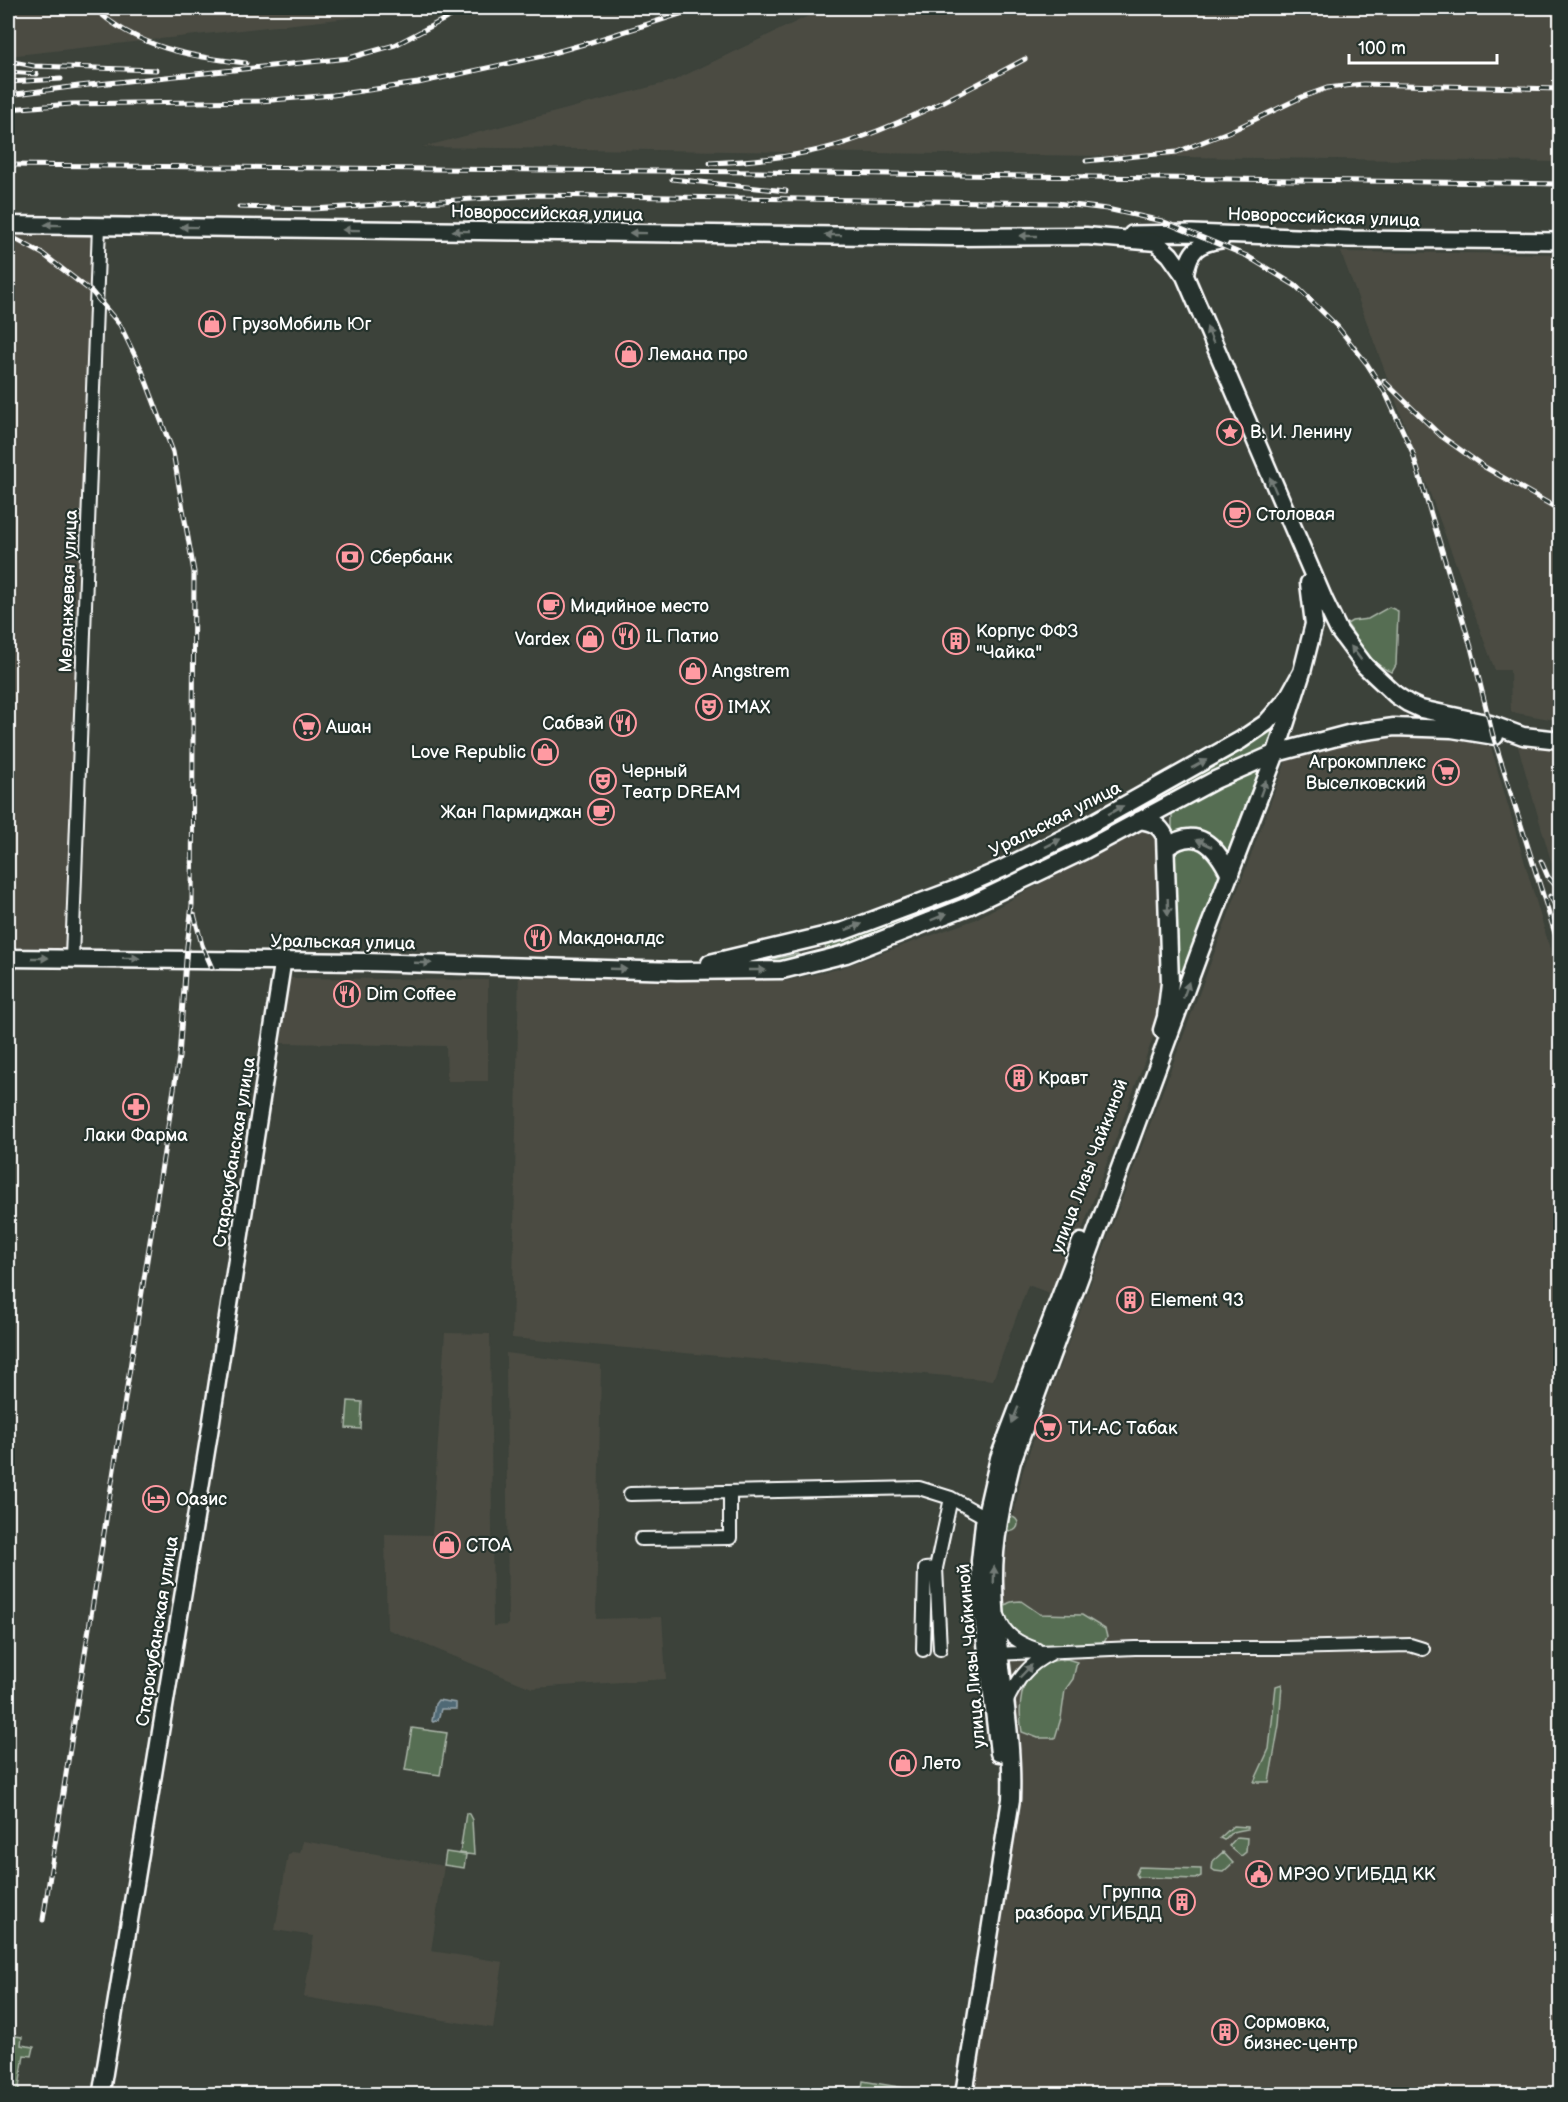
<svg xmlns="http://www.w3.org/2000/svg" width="1568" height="2102" viewBox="0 0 1568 2102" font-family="'Balsamiq Sans',sans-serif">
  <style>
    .built { fill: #4b4c43 }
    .green { fill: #576e53; stroke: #abb6a9; stroke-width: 1.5 }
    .water { fill: #506974; stroke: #96a5ac; stroke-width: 1.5 }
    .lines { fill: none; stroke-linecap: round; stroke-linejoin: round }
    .minor-casing { stroke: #fff; stroke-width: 16 }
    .tertiary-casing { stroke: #fff; stroke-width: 20 }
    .secondary-casing { stroke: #fff; stroke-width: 21 }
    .minor { stroke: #26332d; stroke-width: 12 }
    .tertiary { stroke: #26332d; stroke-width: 15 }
    .secondary { stroke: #26332d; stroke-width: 16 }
    .rail-casing { stroke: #fff; stroke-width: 5 }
    .rail { stroke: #26332d; stroke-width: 3; stroke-dasharray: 9; stroke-linecap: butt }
    .oneway { fill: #727a76 }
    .labels { text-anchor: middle; stroke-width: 4.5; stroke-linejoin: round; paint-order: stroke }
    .street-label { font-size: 18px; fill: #fff; stroke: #26332d }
    .poi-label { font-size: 18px; fill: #fff; stroke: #26332d; text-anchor: start }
  </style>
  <rect width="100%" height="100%" fill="#3c423a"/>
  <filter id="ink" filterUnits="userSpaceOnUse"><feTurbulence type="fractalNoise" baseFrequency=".0167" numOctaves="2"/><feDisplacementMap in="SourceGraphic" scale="12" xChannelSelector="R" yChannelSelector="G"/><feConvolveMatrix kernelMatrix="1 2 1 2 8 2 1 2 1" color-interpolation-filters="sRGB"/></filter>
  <g filter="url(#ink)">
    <path class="built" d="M8 8H413L402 12 8 56Z
      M825 8H1560V162L423 147 673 81Z
      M8 232H95L69 949 8 947Z
      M1341 252 1560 254V721L1511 712 1510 670H1495Z
      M1393 734 1460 736 1490 744 1560 983V2094H971L1019 1779 1001 1612V1580L1022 1474 1046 1403 1288 756 1349 741Z
      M1517 743 1560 750V892Z
      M1143 829 1156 839 1161 855 1165 984 1157 1027 1081 1233 1052 1294 1028 1285 993 1380 512 1338 519 969 786 981 838 969 974 920 1123 838Z
      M289 978 488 980V1081H447L446 1046 281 1043Z
      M445 1333 490 1334 493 1626 508 1625 506 1353 601 1365 596 1619 662 1617 666 1679 532 1688 387 1629 385 1534 432 1535Z
      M303 1841 444 1866 431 1951 503 1962 493 2028 304 1997 314 1936 275 1930 288 1855 292 1852 300 1853Z"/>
    <path class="green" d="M1389 607 1398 611 1396 665 1392 672C1371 666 1359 641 1347 624L1352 621 1368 619Z
      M1273 729 1267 748 1222 769 1034 872 1032 868 1241 751Z
      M1261 765 1227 854 1172 836V813Z
      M1183 843 1208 848 1220 874 1185 968 1181 971 1178 970 1172 850Z
      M1002 880H1009L1006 884 869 937 826 949 825 946 933 909Z
      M798 954 800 956 797 961 753 963Z
      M348 1401 362 1402 361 1429 346 1428Z
      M1004 1524a7 7 0 1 1 14 0a7 7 0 1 1-14 0Z
      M1021 1601 1040 1614 1082 1615 1105 1629 1107 1637 1103 1644C1087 1645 1046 1649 1033 1645 1018 1641 1007 1625 1001 1612 1005 1602 1012 1601 1021 1601Z
      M1067 1659 1077 1662 1073 1679 1065 1690 1061 1718 1055 1738H1038L1022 1732C1018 1710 1019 1674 1043 1663 1050 1661 1060 1660 1067 1659Z
      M1282 1684 1279 1725 1269 1782H1254L1269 1749 1276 1686Z
      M412 1728 447 1733 440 1775 405 1770Z
      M466 1813 469 1814 472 1820 474 1855 460 1853Z
      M1233 1826 1248 1827V1829L1232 1832 1224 1840 1220 1838Z
      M1237 1837 1247 1838 1246 1852 1241 1856 1229 1846Z
      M446 1852 466 1855 464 1868 444 1865Z
      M1223 1852 1233 1863 1223 1872 1215 1871 1212 1869 1213 1861Z
      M1139 1867 1201 1869V1876L1195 1879 1138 1877 1136 1874Z
      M8 2035 22 2037 21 2045 34 2047 32 2056 24 2055 18 2094H8Z
      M863 2081 923 2091 922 2094H861Z"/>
    <path class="water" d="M438 1700 456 1703V1709H441L438 1720 433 1722 432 1721 435 1704Z"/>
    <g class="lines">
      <defs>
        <path id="minor" d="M72 958 99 226
          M630 1494 919 1488 951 1498 985 1517
          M641 1539 730 1538V1492
          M936 1568 940 1649
          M999 1617C1004 1635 1019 1643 1036 1649
          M923 1650 925 1569 936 1568 951 1498
          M993 1654 1135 1648H1284L1410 1645 1423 1649
          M1006 1703C1017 1680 1027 1665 1050 1654"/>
        <path id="tertiary" d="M1132 234 1192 233 1349 239 1560 241
          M1185 276C1189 251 1197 243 1221 240
          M101 2094 210 1430 283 961"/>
        <path id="secondary" d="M8 225 957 237 1086 236 1156 242 1170 255 1185 276 1324 600 1339 631 1365 666 1396 695 1408 703 1421 709 1490 724 1523 736 1560 740
          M1140 820C1153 822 1159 825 1165 836L1170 983 1166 1017 1162 1030
          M1166 848C1197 824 1216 846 1230 875
          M8 958 365 962 677 971 782 970 846 954 968 906 1083 851 1215 780 1276 753 1352 733 1394 727 1452 729 1495 736
          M710 963 844 931 956 889 1004 868 1084 828 1241 740 1266 723 1287 699 1302 672 1314 624 1309 583
          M999 1753 981 1601 980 1561 984 1523 999 1458 1081 1242
          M964 2094 1011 1799C1014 1726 995 1656 994 1584 993 1543 1002 1501 1012 1461L1200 951 1276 753 1302 672"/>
      </defs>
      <use href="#minor" class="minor-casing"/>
      <use href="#tertiary" class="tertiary-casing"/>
      <use href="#secondary" class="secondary-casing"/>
      <use href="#minor" class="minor"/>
      <use href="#tertiary" class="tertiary"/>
      <use href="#secondary" class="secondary"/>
      <defs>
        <path id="rail" d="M94 8C136 47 190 57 246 63
          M8 61 34 66 156 70
          M8 72 37 74
          M8 82 61 79
          M8 95 79 86 349 58 395 45 466 8
          M8 109 71 104 260 101 333 95 418 83 542 56 591 42 699 8
          M1086 161 1177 152 1233 130 1302 97 1327 88 1363 84 1560 89
          M710 163C758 161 814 155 859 138 917 117 971 88 1025 59
          M8 165 757 172 1560 184
          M672 179 786 191
          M239 207 313 209 536 195 1056 203 1107 209 1162 221 1247 256 1296 286 1337 326 1367 364 1386 394 1412 451 1471 647 1493 736 1560 949
          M8 235 43 254 92 292 120 325 141 368 173 452 194 572 192 905 187 946 179 1057 43 1920
          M1384 381 1441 436 1483 466 1560 510
          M1541 861 1548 877 1560 890
          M1550 896 1560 914
          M194 914 202 945 212 968"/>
      </defs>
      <use href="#rail" class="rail-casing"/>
      <use href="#rail" class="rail"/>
    </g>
    <defs><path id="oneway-solid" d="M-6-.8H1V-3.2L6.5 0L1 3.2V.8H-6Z" transform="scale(1.5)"/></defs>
    <g class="oneway">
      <use href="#oneway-solid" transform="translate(53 225) rotate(-179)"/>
      <use href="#oneway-solid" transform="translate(189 227) rotate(-179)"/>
      <use href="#oneway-solid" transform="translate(351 230) rotate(-179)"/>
      <use href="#oneway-solid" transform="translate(461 231) rotate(-179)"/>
      <use href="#oneway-solid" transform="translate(638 233) rotate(-179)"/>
      <use href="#oneway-solid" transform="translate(833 235) rotate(-179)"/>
      <use href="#oneway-solid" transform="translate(1028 236) rotate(180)"/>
      <use href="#oneway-solid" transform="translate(1210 335) rotate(-112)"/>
      <use href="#oneway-solid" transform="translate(1273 485) rotate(-113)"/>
      <use href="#oneway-solid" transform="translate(1356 653) rotate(-127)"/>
      <use href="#oneway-solid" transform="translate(1199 764) rotate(-29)"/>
      <use href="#oneway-solid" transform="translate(1263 788) rotate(-70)"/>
      <use href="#oneway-solid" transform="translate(1116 810) rotate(-29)"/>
      <use href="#oneway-solid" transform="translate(1053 843) rotate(-27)"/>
      <use href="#oneway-solid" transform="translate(1204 843) rotate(-155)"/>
      <use href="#oneway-solid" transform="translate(1168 907) rotate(88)"/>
      <use href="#oneway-solid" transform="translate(939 917) rotate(-22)"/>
      <use href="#oneway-solid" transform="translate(854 927) rotate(-21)"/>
      <use href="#oneway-solid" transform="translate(40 958)"/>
      <use href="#oneway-solid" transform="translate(131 958) rotate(1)"/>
      <use href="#oneway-solid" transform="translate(423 963) rotate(2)"/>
      <use href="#oneway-solid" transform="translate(618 969) rotate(2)"/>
      <use href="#oneway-solid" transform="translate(757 970)"/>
      <use href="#oneway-solid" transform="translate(1186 990) rotate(-71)"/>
      <use href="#oneway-solid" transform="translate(1015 1415) rotate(112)"/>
      <use href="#oneway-solid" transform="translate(994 1575) rotate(-88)"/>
      <use href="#oneway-solid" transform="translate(1026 1671) rotate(-46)"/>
    </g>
  </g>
  <defs>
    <symbol id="shop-ring" viewBox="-11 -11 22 22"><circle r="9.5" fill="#26332d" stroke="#ff9aa2" stroke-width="1.5"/><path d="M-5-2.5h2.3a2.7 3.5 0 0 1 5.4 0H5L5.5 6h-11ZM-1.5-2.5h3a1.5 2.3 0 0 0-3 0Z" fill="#ff9aa2"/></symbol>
    <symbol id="sight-ring" viewBox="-11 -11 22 22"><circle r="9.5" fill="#26332d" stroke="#ff9aa2" stroke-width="1.5"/><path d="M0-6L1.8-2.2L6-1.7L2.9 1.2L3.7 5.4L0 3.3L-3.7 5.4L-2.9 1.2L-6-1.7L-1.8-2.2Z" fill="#ff9aa2"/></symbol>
    <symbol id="cafe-ring" viewBox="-11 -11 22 22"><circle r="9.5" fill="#26332d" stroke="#ff9aa2" stroke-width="1.5"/><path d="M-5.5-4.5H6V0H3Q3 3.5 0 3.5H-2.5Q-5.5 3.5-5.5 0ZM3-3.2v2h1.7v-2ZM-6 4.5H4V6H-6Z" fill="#ff9aa2"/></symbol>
    <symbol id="bank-ring" viewBox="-11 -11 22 22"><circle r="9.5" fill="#26332d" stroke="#ff9aa2" stroke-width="1.5"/><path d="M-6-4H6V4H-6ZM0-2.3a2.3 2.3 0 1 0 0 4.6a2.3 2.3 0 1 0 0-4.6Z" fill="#ff9aa2"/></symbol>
    <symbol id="restaurant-ring" viewBox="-11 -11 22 22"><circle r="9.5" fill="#26332d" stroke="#ff9aa2" stroke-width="1.5"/><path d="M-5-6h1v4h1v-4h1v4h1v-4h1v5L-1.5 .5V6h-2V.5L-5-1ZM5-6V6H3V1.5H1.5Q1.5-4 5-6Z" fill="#ff9aa2"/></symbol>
    <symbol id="building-ring" viewBox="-11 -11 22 22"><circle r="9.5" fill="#26332d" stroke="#ff9aa2" stroke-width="1.5"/><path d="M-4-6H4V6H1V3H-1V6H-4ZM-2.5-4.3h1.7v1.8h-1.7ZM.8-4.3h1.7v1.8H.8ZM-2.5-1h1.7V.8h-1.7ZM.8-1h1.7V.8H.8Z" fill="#ff9aa2"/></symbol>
    <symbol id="theatre-ring" viewBox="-11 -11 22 22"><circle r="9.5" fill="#26332d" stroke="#ff9aa2" stroke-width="1.5"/><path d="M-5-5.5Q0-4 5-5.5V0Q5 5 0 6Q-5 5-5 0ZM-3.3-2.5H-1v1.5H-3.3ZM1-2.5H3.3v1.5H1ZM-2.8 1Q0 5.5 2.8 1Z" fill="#ff9aa2"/></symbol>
    <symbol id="supermarket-ring" viewBox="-11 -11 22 22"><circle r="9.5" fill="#26332d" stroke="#ff9aa2" stroke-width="1.5"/><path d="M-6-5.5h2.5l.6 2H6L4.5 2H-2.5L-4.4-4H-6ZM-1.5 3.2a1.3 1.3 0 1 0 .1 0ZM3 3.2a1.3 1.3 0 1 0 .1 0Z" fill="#ff9aa2"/></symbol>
    <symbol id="pharmacy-ring" viewBox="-11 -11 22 22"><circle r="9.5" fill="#26332d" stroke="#ff9aa2" stroke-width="1.5"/><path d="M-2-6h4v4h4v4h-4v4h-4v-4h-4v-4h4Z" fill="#ff9aa2"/></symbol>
    <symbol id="hotel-ring" viewBox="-11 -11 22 22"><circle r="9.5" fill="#26332d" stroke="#ff9aa2" stroke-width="1.5"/><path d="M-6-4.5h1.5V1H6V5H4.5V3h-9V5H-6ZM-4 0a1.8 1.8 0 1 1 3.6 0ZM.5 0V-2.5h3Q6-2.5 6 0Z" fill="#ff9aa2"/></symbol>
    <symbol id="civic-ring" viewBox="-11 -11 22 22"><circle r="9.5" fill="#26332d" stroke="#ff9aa2" stroke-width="1.5"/><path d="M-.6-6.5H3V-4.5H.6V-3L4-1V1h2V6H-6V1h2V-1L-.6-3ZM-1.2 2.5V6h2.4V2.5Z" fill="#ff9aa2"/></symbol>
  </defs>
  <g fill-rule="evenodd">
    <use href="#shop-ring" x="197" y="309" width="30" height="30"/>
    <use href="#shop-ring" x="614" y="339" width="30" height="30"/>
    <use href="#sight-ring" x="1215" y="417" width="30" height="30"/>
    <use href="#cafe-ring" x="1222" y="499" width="30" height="30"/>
    <use href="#bank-ring" x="335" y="542" width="30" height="30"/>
    <use href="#cafe-ring" x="536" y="591" width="30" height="30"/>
    <use href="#restaurant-ring" x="611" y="621" width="30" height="30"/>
    <use href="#shop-ring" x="575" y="624" width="30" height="30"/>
    <use href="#building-ring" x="941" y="626" width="30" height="30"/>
    <use href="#shop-ring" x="678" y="656" width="30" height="30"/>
    <use href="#theatre-ring" x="694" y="692" width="30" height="30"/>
    <use href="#restaurant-ring" x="608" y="708" width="30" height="30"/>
    <use href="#supermarket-ring" x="292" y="712" width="30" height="30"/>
    <use href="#shop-ring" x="530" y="737" width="30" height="30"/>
    <use href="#supermarket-ring" x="1431" y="757" width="30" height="30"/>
    <use href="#theatre-ring" x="588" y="766" width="30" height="30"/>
    <use href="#cafe-ring" x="586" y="797" width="30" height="30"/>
    <use href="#restaurant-ring" x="523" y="923" width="30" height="30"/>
    <use href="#restaurant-ring" x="332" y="979" width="30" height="30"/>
    <use href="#building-ring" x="1004" y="1063" width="30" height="30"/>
    <use href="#pharmacy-ring" x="121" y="1092" width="30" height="30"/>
    <use href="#building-ring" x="1115" y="1285" width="30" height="30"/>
    <use href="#supermarket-ring" x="1033" y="1413" width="30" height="30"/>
    <use href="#hotel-ring" x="141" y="1484" width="30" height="30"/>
    <use href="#shop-ring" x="432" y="1530" width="30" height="30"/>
    <use href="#shop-ring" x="888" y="1748" width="30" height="30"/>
    <use href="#civic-ring" x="1244" y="1859" width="30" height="30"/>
    <use href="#building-ring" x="1167" y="1887" width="30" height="30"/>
    <use href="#building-ring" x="1210" y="2017" width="30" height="30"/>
  </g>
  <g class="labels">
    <g class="street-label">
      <text transform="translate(547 213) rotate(1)" y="6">Новороссийская улица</text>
      <text transform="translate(1324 217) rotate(2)" y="6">Новороссийская улица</text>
      <text transform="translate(68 591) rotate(-88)" y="6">Меланжевая улица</text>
      <text transform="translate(1055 819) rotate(-27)" y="6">Уральская улица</text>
      <text transform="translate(343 942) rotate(1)" y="6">Уральская улица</text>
      <text transform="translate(234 1152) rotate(-81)" y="6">Старокубанская улица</text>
      <text transform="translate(1089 1166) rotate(-69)" y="6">улица Лизы Чайкиной</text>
      <text transform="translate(157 1631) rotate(-81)" y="6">Старокубанская улица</text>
      <text transform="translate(971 1656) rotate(-95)" y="6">улица Лизы Чайкиной</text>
    </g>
    <g class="poi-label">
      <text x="232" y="330">ГрузоМобиль Юг</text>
      <text x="648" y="360">Лемана про</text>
      <text x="1250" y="438">В. И. Ленину</text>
      <text x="1256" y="520">Столовая</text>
      <text x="370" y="563">Сбербанк</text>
      <text x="570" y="612">Мидийное место</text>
      <text x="976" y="637">Корпус ФФЗ<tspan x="976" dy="21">"Чайка"</tspan></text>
      <text x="646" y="642">IL Патио</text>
      <text x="570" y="645" text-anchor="end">Vardex</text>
      <text x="712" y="677">Angstrem</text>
      <text x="728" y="713">IMAX</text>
      <text x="604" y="729" text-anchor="end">Сабвэй</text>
      <text x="326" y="733">Ашан</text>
      <text x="526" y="758" text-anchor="end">Love Republic</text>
      <text x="1426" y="768" text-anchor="end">Агрокомплекс<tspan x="1426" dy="21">Выселковский</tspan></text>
      <text x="622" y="777">Черный<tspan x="622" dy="21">Театр DREAM</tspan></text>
      <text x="582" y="818" text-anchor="end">Жан Пармиджан</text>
      <text x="558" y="944">Макдоналдс</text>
      <text x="366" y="1000">Dim Coffee</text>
      <text x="1038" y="1084">Кравт</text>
      <text x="136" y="1141" text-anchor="middle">Лаки Фарма</text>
      <text x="1150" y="1306">Element 93</text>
      <text x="1068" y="1434">ТИ-АС Табак</text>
      <text x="176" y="1505">Оазис</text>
      <text x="466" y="1551">СТОА</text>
      <text x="922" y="1769">Лето</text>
      <text x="1278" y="1880">МРЭО УГИБДД КК</text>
      <text x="1162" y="1898" text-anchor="end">Группа<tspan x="1162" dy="21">разбора УГИБДД</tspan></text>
      <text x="1244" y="2028">Сормовка,<tspan x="1244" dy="21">бизнес-центр</tspan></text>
    </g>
  </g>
  <rect width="1568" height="2102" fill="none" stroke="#26332d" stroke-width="30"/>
  <rect x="15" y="15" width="1538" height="2072" fill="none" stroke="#fff" stroke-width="2" filter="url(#ink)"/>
  <path d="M1349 54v9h148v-9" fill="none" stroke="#ffffff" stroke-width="3"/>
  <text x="1358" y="54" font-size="18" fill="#ffffff" stroke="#26332d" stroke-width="4.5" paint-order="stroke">100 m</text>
</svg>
